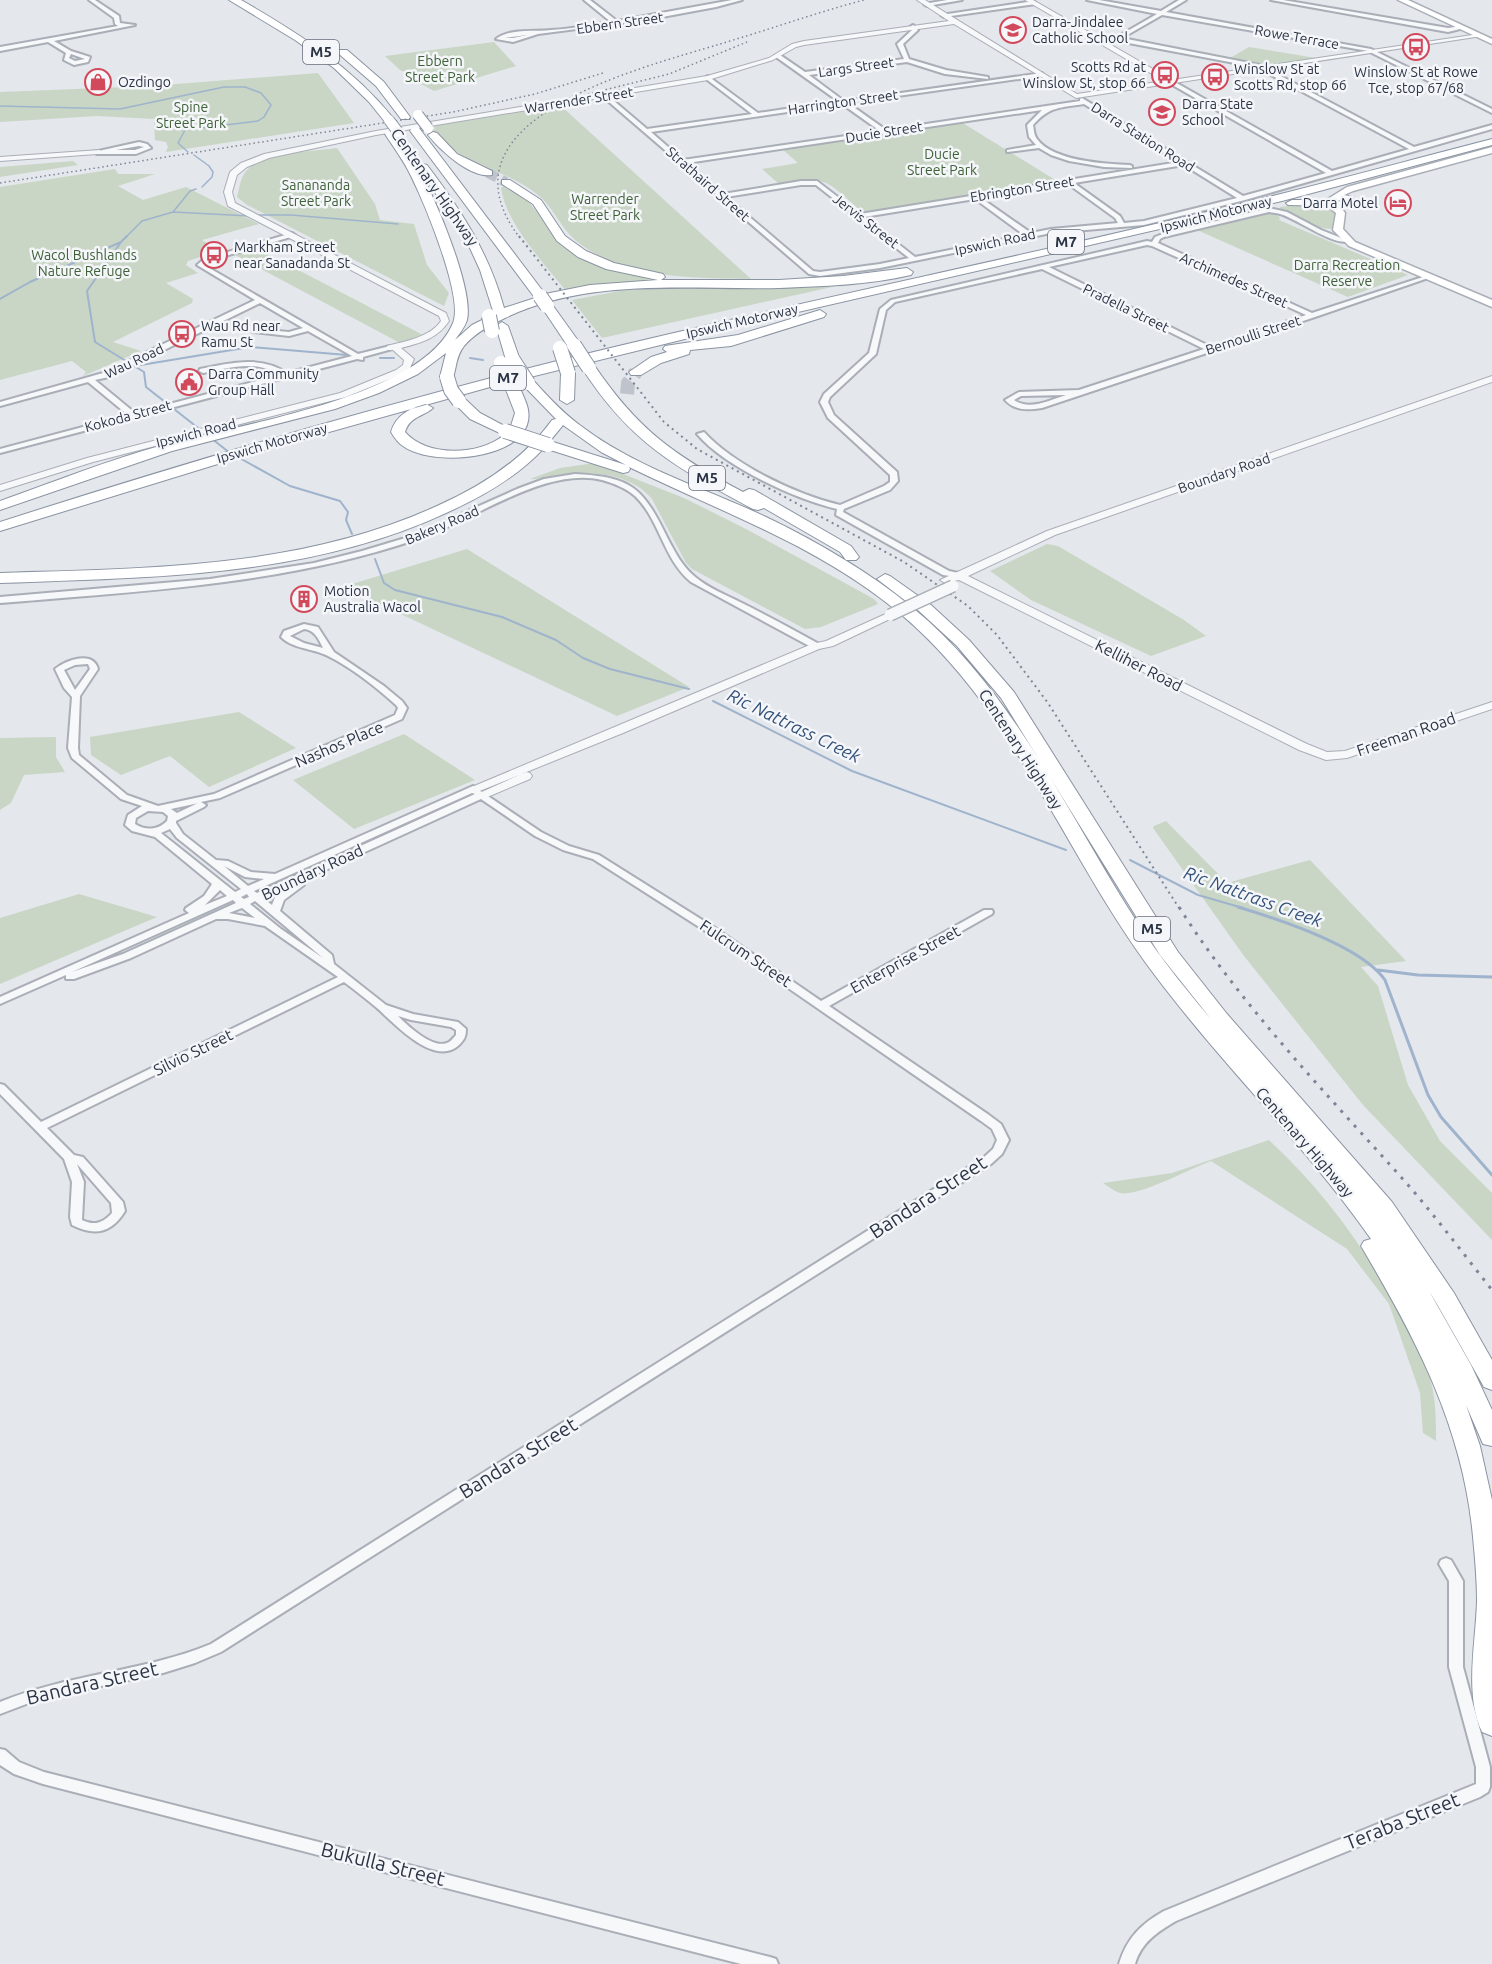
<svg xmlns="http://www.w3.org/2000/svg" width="1492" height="1964" viewBox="0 0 1492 1964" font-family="Ubuntu,sans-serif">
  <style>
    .green { fill: #c9d6c5 }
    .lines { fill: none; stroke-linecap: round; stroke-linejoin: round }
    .stream-far2 { stroke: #9fb4cc; stroke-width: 1.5 }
    .stream-far1 { stroke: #9fb4cc; stroke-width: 2 }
    .stream { stroke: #9fb4cc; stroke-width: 3 }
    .motorway-tunnel-far1 { stroke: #bfc3cb; stroke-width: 10; stroke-dasharray: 10 5; stroke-linecap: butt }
    .motorway-tunnel { stroke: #bfc3cb; stroke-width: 14; stroke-dasharray: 14 7; stroke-linecap: butt }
    .minor-casing { stroke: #a9aeb7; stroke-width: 4 }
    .tertiary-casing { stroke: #a9aeb7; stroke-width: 2 }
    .secondary-casing { stroke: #a9aeb7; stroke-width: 3 }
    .motorway-casing { stroke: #8b94a3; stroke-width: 2 }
    .minor { fill: #f7f8fa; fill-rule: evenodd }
    .tertiary { fill: #f7f8fa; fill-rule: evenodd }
    .secondary { fill: #fff; fill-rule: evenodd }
    .motorway { fill: #fff; fill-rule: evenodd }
    .rail-far2 { stroke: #7d8696; stroke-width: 1.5; stroke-dasharray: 1.5 3; stroke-linecap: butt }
    .rail-far1 { stroke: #7d8696; stroke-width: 2; stroke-dasharray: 2 4; stroke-linecap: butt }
    .rail { stroke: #7d8696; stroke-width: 3; stroke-dasharray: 3 7; stroke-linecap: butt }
    .tertiary-bridge-casing { stroke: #a9aeb7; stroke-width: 14; stroke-linecap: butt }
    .motorway-bridge-far1-casing { stroke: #8b94a3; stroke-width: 12; stroke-linecap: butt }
    .motorway-bridge-casing { stroke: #8b94a3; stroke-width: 16; stroke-linecap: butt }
    .tertiary-bridge { stroke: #f7f8fa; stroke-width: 11 }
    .motorway-bridge-far1 { stroke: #fff; stroke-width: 10 }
    .motorway-bridge { stroke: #fff; stroke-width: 14 }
    .labels { text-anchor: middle; stroke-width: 5; stroke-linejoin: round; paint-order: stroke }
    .far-poi-label { font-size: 14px; fill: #2b3445; stroke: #f4f6f9; text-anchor: start }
    .far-street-label { font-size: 14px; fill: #2b3445; stroke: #f4f6f9 }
    .far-park-label { font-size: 14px; fill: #3f6138; stroke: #f4f6f9 }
    .shield { fill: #f4f6f9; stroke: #676e7b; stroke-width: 1.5 }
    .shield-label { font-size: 15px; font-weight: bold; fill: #2b3445 }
    .street-label { font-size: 16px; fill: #2b3445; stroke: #f4f6f9 }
    .water-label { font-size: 18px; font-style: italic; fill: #34527a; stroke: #f4f6f9 }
    .near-street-label { font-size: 20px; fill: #2b3445; stroke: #f4f6f9 }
  </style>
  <rect width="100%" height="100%" fill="#e4e7ec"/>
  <path class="green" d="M494 42 516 66 434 91 423 85 414 84 412 81 421 78 400 70 385 56Z
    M1249 47 1316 58 1269 65 1230 58Z
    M318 73 354 123 166 152 168 147 166 142 155 140 154 119 97 116 0 122V92L151 86Z
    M560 105 751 279C693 278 622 279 575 240 560 227 553 206 537 194 511 174 479 167 452 149 444 145 438 136 432 130L435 129 434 126Z
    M961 122 1057 181 867 212 860 210C823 178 829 177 779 184L762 169 798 163 782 149Z
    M337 148 375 204 380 220 414 224 427 265 449 293 444 306 247 205 237 197C239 190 240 181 244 174 256 153 315 151 337 148Z
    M73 161 78 165 0 177V167Z
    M115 169 118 174H155L118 186 143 200 186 187 259 224 202 240 219 251 188 261 186 265 198 273 166 283 193 299 192 303 113 342 141 351 83 376 86 372 72 361 0 380V187Z
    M505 185C539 203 540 223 566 247 595 273 642 275 680 282L566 291C544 263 506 224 501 188Z
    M1304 204 1325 205 1334 209 1336 216 1334 229 1318 228 1279 210 1280 207Z
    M1262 212H1269L1280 217 1279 220 1408 275 1348 297 1197 230Z
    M258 249 423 335 400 343 235 255Z
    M850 283 602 338 572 300 625 290Z
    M595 463 684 498 746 529 874 599 878 604 821 627 805 629 692 569 686 563 652 499C630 472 588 471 557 475 548 476 538 480 530 479L560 468Z
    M1047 544 1058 546 1184 620 1206 636 1151 656 1031 600 990 571Z
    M467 549 689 687 617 716 371 600 352 584Z
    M239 712 296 748 209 787 170 756 121 775 91 755 90 737Z
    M404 734 475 780 354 829 293 780Z
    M56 737V757L65 772 24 775 11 803 0 810V738Z
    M1166 821 1227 883 1310 860 1406 961 1361 967 1378 986 1408 1085 1440 1141 1492 1193V1240L1363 1105 1244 956 1153 828 1154 826Z
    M79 894 157 917 0 984V918Z
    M1269 1140C1324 1191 1366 1249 1401 1315 1412 1335 1424 1359 1431 1382 1436 1401 1436 1421 1436 1441L1423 1433 1420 1393 1389 1304 1347 1249 1211 1161C1191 1168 1139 1197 1120 1193 1114 1191 1109 1187 1103 1183L1172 1173Z"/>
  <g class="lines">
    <path class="stream-far2" d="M0 106 120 109 224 87H245L261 93 271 105 264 117 258 121 185 130 178 143 188 152
      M194 155 209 166 213 172 212 177 202 187
      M173 212 250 216
      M256 215H291L398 224
      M125 238 142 221 173 212 190 191 196 189"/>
    <path class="stream-far1" d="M121 242 87 291 95 342 144 372 146 387 230 453
      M0 299 30 282 121 242 127 236
      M380 358H394
      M470 358 483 360
      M135 366 250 347 347 355
      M236 456 290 486 340 501 348 512 346 520 352 534
      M375 559 384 583 395 590 502 617 556 640 583 658 610 669 689 689
      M713 701 852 771 1066 850
      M1130 860 1198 895 1243 908"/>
    <path class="stream" d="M1238 907C1278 919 1361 946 1385 980L1428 1095 1441 1117 1492 1175
      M1378 970 1418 975 1492 977"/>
    <path class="motorway-tunnel-far1" d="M488 173 506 182"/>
    <path class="motorway-tunnel" d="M627 394 628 383 636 372"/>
    <defs>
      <path id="minor" d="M89 0H95L119 16 120 23 135 25 54 41 71 51 90 57 88 62 74 65 64 60 66 53 48 42 0 51V47L118 26 115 24 114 18ZM71 54 85 59 75 61 69 58Z
        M584 0H590L617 21 732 0H742L716 7 646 20 538 34 513 42 496 39C510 28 534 32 551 30 571 29 591 25 611 22ZM527 35 513 38H505Z
        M947 0H962L927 6 924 4Z
        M1087 0H1099L1161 11 1179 0H1186L1166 12 1371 49 1492 109V113L1368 51 1162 15 1122 38 1260 65 1414 147 1492 125V129L1245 200 1144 225 1051 233 880 268 820 276 809 274 602 96 607 95 647 129 752 114 706 79V77L708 76 758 113 838 101 776 57V55H780L805 72 904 59 897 44 912 30 910 27 913 25 918 30 903 44 909 59 946 70 988 77V79L945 74 907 62 809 75 844 101 1042 73 1043 74 1040 76 848 103 886 130 1080 101V99L1082 98 1243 196 1326 173 1169 83V81H1173L1332 171 1409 149 1256 67 1118 41 1093 39 1095 36 1117 37 1157 14ZM842 104 880 131 683 160 651 132ZM1084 104 1179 162 860 214 817 181H801L723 194 687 163 1042 110 1027 125 1029 137 1036 145 1007 150V152L1039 148 1051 155 1069 161 1104 167 1132 168V166L1130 165C1104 164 1053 161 1037 139 1034 135 1034 130 1033 125 1050 106 1060 108 1084 104ZM1184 165 1237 198 1144 221 1124 223 1120 216 1074 183ZM1068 184 1115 218 1118 223 1051 229 1031 233 981 198ZM801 185H816L909 258 880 264 820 272 813 271 726 197ZM975 199 1024 235 915 257 864 217Z
        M1271 0H1283L1448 28 1461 26 1464 28 1448 32Z
        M1034 1 1036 4 944 17 941 15Z
        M139 142 147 144 151 148 136 154H97L94 152ZM139 146 144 147 135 150H116Z
        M1269 208 1287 212 1321 230 1349 241C1336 247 1298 220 1283 215 1279 213 1274 213 1269 212L1164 237 1160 239 1158 243 1312 313 1426 276 1431 277 1315 317 1042 408C1028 410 1015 411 1005 400L1019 392 1079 390 1204 349 1042 269 895 302 886 310 876 354 830 397 828 402 834 415 897 472 898 481 890 490 844 509 843 512 949 571 963 574V578L943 575 836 515 837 509C795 499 725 467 697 434L704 432C734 465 797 495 840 505L884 486 890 482V475L828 418 820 402 824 394 869 353 880 309 891 300 1147 241 1152 242 1155 237 1160 235ZM1147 245 1152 246 1306 315 1211 347 1049 267ZM1066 395C1050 400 1029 411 1014 400L1021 396Z
        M292 233 295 235 294 236 208 261 204 265 358 354 390 346 394 348 392 349 363 357V360L357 359 0 453V449L128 415 88 382 0 406V402L103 373 255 300 197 265 204 259ZM260 303 303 328 289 332 255 329 253 330V332L289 336 308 331 352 356 287 373C260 355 230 363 200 369L199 371 203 373C228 368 256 359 280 375L135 413 95 380 109 377Z
        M575 474C633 477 643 488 668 539 675 552 682 566 694 576 708 588 726 595 742 603 768 616 794 630 819 644V648H813L691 582C663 559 660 520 635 496 626 488 613 483 602 480 543 466 470 523 415 540 281 585 140 591 0 603V597L210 579 314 563 362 551 412 536 517 489 544 479Z
        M304 624 318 627 334 652 384 686 402 701 407 708 402 719 220 798 201 802 206 805 204 807 176 821V823L183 834 216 860 228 861 251 872 275 874 473 786 541 832 569 846 599 855 715 928 821 1001 984 910H992L993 912 992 914 829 1006 989 1115 1001 1124 1009 1140 1002 1154 991 1164 221 1652 195 1663 163 1673 53 1696 29 1703 0 1714V1702C68 1674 143 1672 211 1644L983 1158 993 1149 997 1140 992 1129 981 1121 707 932 593 859 563 850 535 836 481 799 297 883H303L304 885 284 900 280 911 332 955 334 964 386 1005 413 1014 458 1022 466 1029C466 1037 464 1040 459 1045 434 1068 394 1023 377 1008 366 999 355 990 344 982L47 1128 74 1155 83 1157 123 1202 125 1211C111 1234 94 1236 72 1225L70 1217 72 1182 64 1159 0 1094V1084L4 1085 41 1122 338 977 265 926 228 919H216L131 958 74 979H66V975L0 1004V997L189 913 185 910 186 908 204 896 212 884 155 837 132 831 125 825 128 815 142 806 121 799 72 758 68 748 72 697 64 688 55 669C66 660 93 650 98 669L80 696 78 748 79 755 127 795 158 806 214 794 395 715 398 708 396 705C376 687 352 668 328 656 312 648 293 649 281 637L284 631ZM304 629C315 630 319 640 323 648L304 643 290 636ZM88 664 90 669 75 690 64 670 75 665ZM472 793 475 794 257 893 254 891ZM198 803 177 813 171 809 199 803ZM148 811 163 812 168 816 167 821C158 830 146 831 135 824L136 818ZM170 829 177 838 241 889 235 892 161 833ZM224 866 245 877 264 879 248 886ZM295 884 275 897 272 905 263 898ZM220 890 227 896 205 905ZM247 894 249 897 244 899 241 897ZM233 900 236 903 123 954 72 972ZM255 901 323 958 281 929 250 904ZM242 908 255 918 229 913ZM398 1016 411 1020 451 1027 456 1030V1035C453 1038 451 1041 449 1042 434 1051 407 1025 398 1016ZM77 1164 111 1203 112 1213C103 1223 94 1226 82 1220L84 1182Z
        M1446 1558 1451 1560 1463 1581V1667L1490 1767V1787L1488 1792 1480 1797 1176 1921C1157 1932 1141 1943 1135 1964H1119C1127 1938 1141 1924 1164 1911L1476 1784V1767L1449 1667V1581L1439 1564 1441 1560Z
        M0 1749 5 1750 19 1762 44 1772 770 1957 776 1959 778 1964H741L43 1784 14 1774 0 1765Z"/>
      <path id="tertiary" d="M917 0H925L1077 94 1164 81 1025 0H1033L1172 80 1479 34 1482 36 1076 98 954 24 804 45 796 47 773 60 708 80 376 135 269 158 247 167 237 175 232 192 235 203 446 313 449 321C438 338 421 343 401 348L414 359 410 368 402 374 346 397 93 462 0 491V485L87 458 340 393 396 370 403 365 404 360 393 350H387V346C405 341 429 338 441 321L439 316 228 206 224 192 230 172 241 163 264 154 376 131 707 76 769 58 792 44 804 41 949 21Z
        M100 150V154H97L0 161V157Z
        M1492 376V382L1055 535 968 576 1307 744 1327 752 1345 751 1492 702V709L1347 758 1326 760 1299 750 959 580 945 583 940 580 1047 531Z
        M890 612 894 613V617L833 646 819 649 623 733 477 792 473 793 467 789 812 644 826 641Z
        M526 772 530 773 532 776 530 779 485 798 481 799 475 795Z"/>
      <path id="secondary" d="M1398 0H1408L1492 39V44Z
        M1492 147V153L1353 191 1344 195 1351 197 1357 203 1341 208 1345 213 1343 229 1355 242 1492 300V307L1349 246 1333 230 1336 213 1323 202 1347 187ZM1340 200 1346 202 1333 201Z"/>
      <path id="motorway" d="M229 0H241C298 33 351 66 393 118V122H385L369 102 334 68 295 40Z
        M339 50H347L384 82 410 117 409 119H401L376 86 339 54Z
        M415 127 419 128 545 294 590 285 658 280 606 269 578 257 557 241 533 204 502 184V180H510L541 200 565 236 586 251 614 263 663 274 665 277 661 280H779L843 276 907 268 913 272 911 275C869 285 823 286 779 288 688 290 590 277 505 318 490 325 475 333 464 346 455 357 457 369 452 380H442L440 377 446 353 418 374 379 393 335 409 172 451 0 510V501C54 482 108 460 163 445 235 425 422 398 453 323 464 297 424 202 411 176 404 161 394 148 385 134L386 132H394L418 167 423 164 427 165C461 210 489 253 504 308L535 298 411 132 410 130ZM419 169 464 235 480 270 494 314 472 325 455 340C459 334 465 327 467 320 474 289 435 198 419 169Z
        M433 132 437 133 457 154 492 171V175C471 179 440 150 428 135Z
        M1492 139V145L1282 201 754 322 490 387 247 455 0 531V522C187 462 375 407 565 359 768 309 973 267 1177 219 1283 195 1387 166 1492 139Z
        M1292 200H1328L1334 203 1328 206 1288 205 1286 203Z
        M547 302 551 303 579 342 580 345 579 348H569L541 306Z
        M820 310 826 314 824 317 731 346 690 350 689 354 661 363 641 375H631L629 372 651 357 667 352 663 349 665 346 738 335Z
        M502 322 508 326 520 360 518 363H508L506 360 496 326Z
        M589 364 594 365C638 430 674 455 743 492L749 489 754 490 851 546 859 557 856 560H846L840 552 764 508 758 510 753 509C677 468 630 443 582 368Z
        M568 369 575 373 574 400 567 404 560 400 561 373Z
        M528 379 533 380C548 397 563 413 581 426 636 468 705 488 766 517 818 542 869 572 913 608 1009 687 1063 804 1128 908 1152 947 1181 984 1211 1019L1160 955 1001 698 957 646 919 611 877 579 885 574 890 576 931 605 969 640 1014 692 1178 952 1227 1014 1392 1202 1454 1293 1492 1360V1390L1484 1387 1437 1304 1429 1291 1471 1365 1492 1410V1446L1483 1444 1466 1405 1480 1446 1492 1500V1736L1482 1732C1464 1694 1476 1642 1477 1601 1477 1580 1475 1558 1473 1537 1463 1427 1416 1339 1361 1246L1364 1241 1371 1239C1303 1142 1218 1061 1148 966 1064 851 1014 711 903 616 822 547 723 513 629 467L630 469 628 472 623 473 544 448C517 477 482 497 446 513 306 578 151 577 0 583V573C148 568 299 569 437 506 482 486 523 460 552 420L556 419 521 383ZM563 425 601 452 626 465 550 441Z
        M512 383C520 385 522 393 525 400 550 458 435 470 403 446 398 443 394 437 391 432 396 415 410 408 426 404L433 408C423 417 410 416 405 432 426 457 479 456 504 435L470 419 452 401 454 398H464L480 413 510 429 515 413 505 387Z"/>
    </defs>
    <use href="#minor" class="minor-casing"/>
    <use href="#tertiary" class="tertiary-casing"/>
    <use href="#secondary" class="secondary-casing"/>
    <use href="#motorway" class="motorway-casing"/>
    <use href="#minor" class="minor"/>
    <use href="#tertiary" class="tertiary"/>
    <use href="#secondary" class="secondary"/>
    <use href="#motorway" class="motorway"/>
    <path class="rail-far2" d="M588 94 669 74 747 42
      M0 183 453 112 535 94 603 73
      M520 238C429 119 642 68 720 44 768 30 815 13 864 0"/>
    <path class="rail-far1" d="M519 236 664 422 697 449 904 562 968 606 997 635 1048 703 1179 908"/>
    <path class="rail" d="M1179 907C1241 1005 1323 1090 1401 1177 1433 1213 1462 1252 1492 1290"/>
    <defs>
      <path id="tertiary-bridge" d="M890 615 953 586"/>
      <path id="motorway-bridge-far1" d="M418 115 428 128
        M389 120 398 132"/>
      <path id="motorway-bridge" d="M540 296 547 306
        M489 316 492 331
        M574 345 589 368
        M560 348 568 373
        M513 360 528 383
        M501 363 512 387
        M447 377 451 390 459 401
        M505 431 548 445"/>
    </defs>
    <use href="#tertiary-bridge" class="tertiary-bridge-casing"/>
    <use href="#motorway-bridge-far1" class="motorway-bridge-far1-casing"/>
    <use href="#motorway-bridge" class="motorway-bridge-casing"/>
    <use href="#tertiary-bridge" class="tertiary-bridge"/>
    <use href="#motorway-bridge-far1" class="motorway-bridge-far1"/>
    <use href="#motorway-bridge" class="motorway-bridge"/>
  </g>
  <defs>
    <symbol id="school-ring" viewBox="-11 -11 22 22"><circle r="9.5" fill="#f4f6f9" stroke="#d1495b" stroke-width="1.5"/><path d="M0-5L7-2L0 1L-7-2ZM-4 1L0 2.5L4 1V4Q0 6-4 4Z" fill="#d1495b"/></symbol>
    <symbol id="bus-ring" viewBox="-11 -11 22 22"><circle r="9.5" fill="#f4f6f9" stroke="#d1495b" stroke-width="1.5"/><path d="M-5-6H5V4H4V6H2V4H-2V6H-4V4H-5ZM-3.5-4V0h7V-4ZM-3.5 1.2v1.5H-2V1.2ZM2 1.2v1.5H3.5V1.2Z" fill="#d1495b"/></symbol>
    <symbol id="shop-ring" viewBox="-11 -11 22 22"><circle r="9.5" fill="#f4f6f9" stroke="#d1495b" stroke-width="1.5"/><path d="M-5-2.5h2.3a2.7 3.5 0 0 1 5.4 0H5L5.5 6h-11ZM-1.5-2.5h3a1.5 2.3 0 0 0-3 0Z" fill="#d1495b"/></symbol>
    <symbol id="hotel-ring" viewBox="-11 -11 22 22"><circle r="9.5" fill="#f4f6f9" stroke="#d1495b" stroke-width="1.5"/><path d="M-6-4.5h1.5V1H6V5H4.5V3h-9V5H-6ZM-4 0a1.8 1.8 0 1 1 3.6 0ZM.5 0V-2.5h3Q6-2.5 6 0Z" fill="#d1495b"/></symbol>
    <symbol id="civic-ring" viewBox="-11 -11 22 22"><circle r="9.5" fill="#f4f6f9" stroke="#d1495b" stroke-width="1.5"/><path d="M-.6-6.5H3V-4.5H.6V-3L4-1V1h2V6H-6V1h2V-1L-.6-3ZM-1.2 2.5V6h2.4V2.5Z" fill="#d1495b"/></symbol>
    <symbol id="building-ring" viewBox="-11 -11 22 22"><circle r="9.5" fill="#f4f6f9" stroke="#d1495b" stroke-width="1.5"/><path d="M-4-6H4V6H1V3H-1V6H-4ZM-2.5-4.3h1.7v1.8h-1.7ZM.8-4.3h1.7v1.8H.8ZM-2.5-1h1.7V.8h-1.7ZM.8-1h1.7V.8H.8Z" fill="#d1495b"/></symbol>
  </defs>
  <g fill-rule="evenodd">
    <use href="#school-ring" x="998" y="15" width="30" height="30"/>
    <use href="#bus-ring" x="1401" y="32" width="30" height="30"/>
    <use href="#bus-ring" x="1150" y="60" width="30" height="30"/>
    <use href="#bus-ring" x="1200" y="62" width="30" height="30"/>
    <use href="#shop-ring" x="83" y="67" width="30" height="30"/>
    <use href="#school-ring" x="1147" y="97" width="30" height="30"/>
    <use href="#hotel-ring" x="1383" y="188" width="30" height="30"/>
    <use href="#bus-ring" x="199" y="240" width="30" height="30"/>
    <use href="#bus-ring" x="167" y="319" width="30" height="30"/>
    <use href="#civic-ring" x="174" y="367" width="30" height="30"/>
    <use href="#building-ring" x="289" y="584" width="30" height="30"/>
  </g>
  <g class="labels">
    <g class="far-poi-label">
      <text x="1032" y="27">Darra-Jindalee<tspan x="1032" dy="16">Catholic School</tspan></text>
      <text x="1146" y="72" text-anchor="end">Scotts Rd at<tspan x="1146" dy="16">Winslow St, stop 66</tspan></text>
      <text x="1234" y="74">Winslow St at<tspan x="1234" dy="16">Scotts Rd, stop 66</tspan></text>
      <text x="1416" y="77" text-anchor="middle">Winslow St at Rowe<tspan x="1416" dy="16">Tce, stop 67/68</tspan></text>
      <text x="118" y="87">Ozdingo</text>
      <text x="1182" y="109">Darra State<tspan x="1182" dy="16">School</tspan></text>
      <text x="1378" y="208" text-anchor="end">Darra Motel</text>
      <text x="234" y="252">Markham Street<tspan x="234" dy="16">near Sanadanda St</tspan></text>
      <text x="201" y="331">Wau Rd near<tspan x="201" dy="16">Ramu St</tspan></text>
      <text x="208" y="379">Darra Community<tspan x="208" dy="16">Group Hall</tspan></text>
      <text x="324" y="596">Motion<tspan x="324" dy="16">Australia Wacol</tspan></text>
    </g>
    <g class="far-street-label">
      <text transform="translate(620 23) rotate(-8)" y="5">Ebbern Street</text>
      <text transform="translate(1297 37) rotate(10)" y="5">Rowe Terrace</text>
      <text transform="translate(856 67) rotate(-8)" y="5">Largs Street</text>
      <text transform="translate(579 100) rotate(-9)" y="5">Warrender Street</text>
      <text transform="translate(843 102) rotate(-8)" y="5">Harrington Street</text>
      <text transform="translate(884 132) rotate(-9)" y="5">Ducie Street</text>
      <text transform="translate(1143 137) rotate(32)" y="5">Darra Station Road</text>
      <text transform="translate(708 184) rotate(41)" y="5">Strathaird Street</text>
      <text transform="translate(1022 189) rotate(-9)" y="5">Ebrington Street</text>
      <text transform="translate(1216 214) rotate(-14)" y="5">Ipswich Motorway</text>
      <text transform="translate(866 221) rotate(38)" y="5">Jervis Street</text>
      <text transform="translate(995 242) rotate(-12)" y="5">Ipswich Road</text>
      <text transform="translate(1234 280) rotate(24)" y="5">Archimedes Street</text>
      <text transform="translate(1126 308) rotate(26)" y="5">Pradella Street</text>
      <text transform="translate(742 321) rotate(-13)" y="5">Ipswich Motorway</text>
      <text transform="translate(1253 335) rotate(-18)" y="5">Bernoulli Street</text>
      <text transform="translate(134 361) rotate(-25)" y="5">Wau Road</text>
      <text transform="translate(128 416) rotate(-15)" y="5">Kokoda Street</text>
      <text transform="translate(196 433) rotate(-14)" y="5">Ipswich Road</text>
      <text transform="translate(272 443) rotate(-16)" y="5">Ipswich Motorway</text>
      <text transform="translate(1224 473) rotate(-19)" y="5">Boundary Road</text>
      <text transform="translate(442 525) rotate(-23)" y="5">Bakery Road</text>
    </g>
    <g class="far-park-label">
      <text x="440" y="66">Ebbern<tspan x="440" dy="16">Street Park</tspan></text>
      <text x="191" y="112">Spine<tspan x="191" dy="16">Street Park</tspan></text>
      <text x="942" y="159">Ducie<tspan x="942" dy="16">Street Park</tspan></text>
      <text x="316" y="190">Sanananda<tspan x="316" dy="16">Street Park</tspan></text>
      <text x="605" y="204">Warrender<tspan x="605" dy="16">Street Park</tspan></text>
      <text x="84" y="260">Wacol Bushlands<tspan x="84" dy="16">Nature Refuge</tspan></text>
      <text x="1347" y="270">Darra Recreation<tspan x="1347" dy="16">Reserve</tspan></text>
    </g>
    <g class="shield">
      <rect x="303" y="40" width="36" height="24" rx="4.5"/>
      <rect x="1048" y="230" width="36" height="24" rx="4.5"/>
      <rect x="490" y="366" width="36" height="24" rx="4.5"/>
      <rect x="689" y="466" width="36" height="24" rx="4.5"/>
      <rect x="1134" y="917" width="36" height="24" rx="4.5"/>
    </g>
    <g class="shield-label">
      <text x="321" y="57">M5</text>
      <text x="1066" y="247">M7</text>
      <text x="508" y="383">M7</text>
      <text x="707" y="483">M5</text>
      <text x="1152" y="934">M5</text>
    </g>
    <g class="street-label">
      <text transform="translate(435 187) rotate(55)" y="6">Centenary Highway</text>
      <text transform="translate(1139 665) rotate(27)" y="6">Kelliher Road</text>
      <text transform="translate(1406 734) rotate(-19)" y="6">Freeman Road</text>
      <text transform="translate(339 744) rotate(-23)" y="6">Nashos Place</text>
      <text transform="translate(1021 749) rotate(57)" y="6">Centenary Highway</text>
      <text transform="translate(312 872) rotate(-25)" y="6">Boundary Road</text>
      <text transform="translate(746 953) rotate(34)" y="6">Fulcrum Street</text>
      <text transform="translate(905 959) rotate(-29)" y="6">Enterprise Street</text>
      <text transform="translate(193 1052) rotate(-26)" y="6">Silvio Street</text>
      <text transform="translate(1305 1142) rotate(49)" y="6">Centenary Highway</text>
    </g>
    <g class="water-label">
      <text transform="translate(794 726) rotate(26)" y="6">Ric Nattrass Creek</text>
      <text transform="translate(1253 897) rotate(20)" y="6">Ric Nattrass Creek</text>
    </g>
    <g class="near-street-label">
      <text transform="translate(928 1197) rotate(-33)" y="7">Bandara Street</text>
      <text transform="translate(518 1458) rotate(-32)" y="7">Bandara Street</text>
      <text transform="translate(92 1683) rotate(-13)" y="7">Bandara Street</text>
      <text transform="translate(1402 1821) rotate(-22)" y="7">Teraba Street</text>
      <text transform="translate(383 1864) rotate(14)" y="7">Bukulla Street</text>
    </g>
  </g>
</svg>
